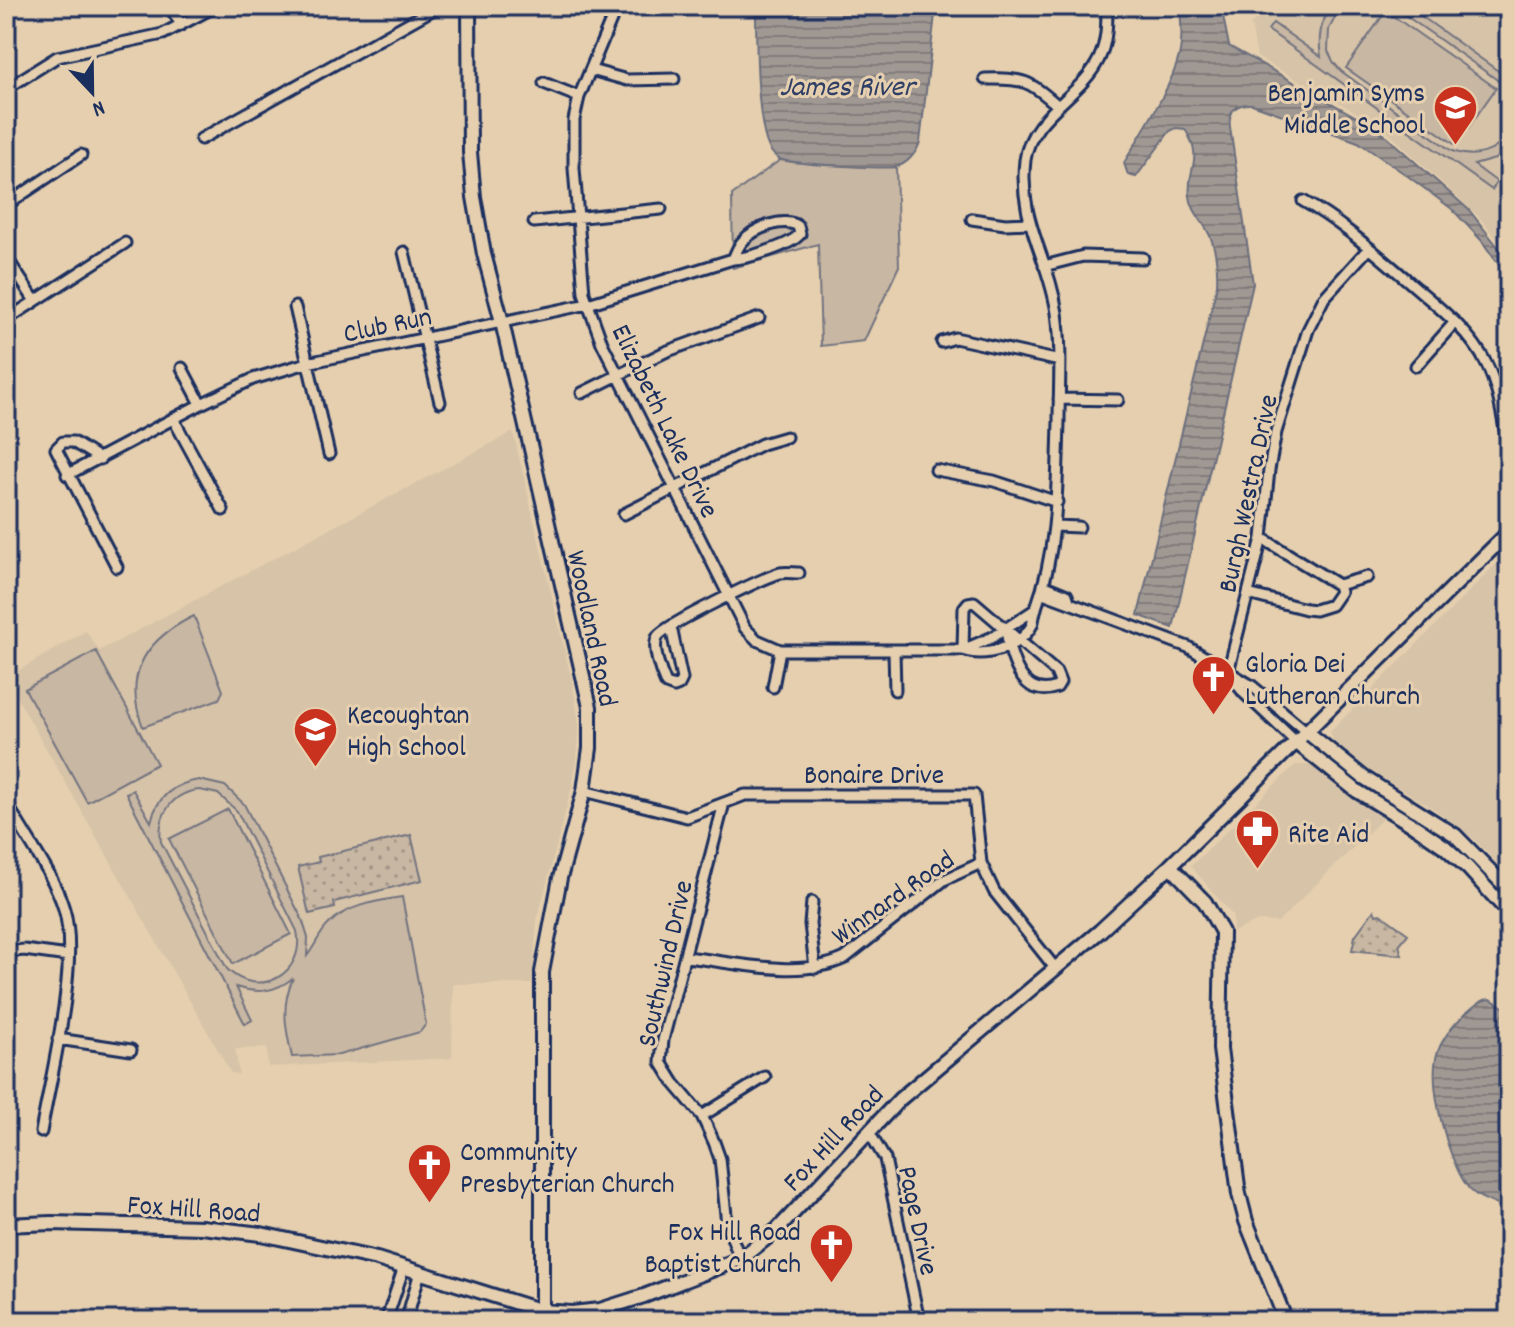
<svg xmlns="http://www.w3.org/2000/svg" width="1515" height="1327" viewBox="0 0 1515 1327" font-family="Dekko,sans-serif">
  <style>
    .built { fill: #d6c3a8 }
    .green { fill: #c8b7a2; stroke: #727380; stroke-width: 2; fill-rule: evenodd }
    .park { fill: url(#park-dots); stroke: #727380; stroke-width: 2 }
    .water { fill: url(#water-rules); stroke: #6b6e7e; stroke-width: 2 }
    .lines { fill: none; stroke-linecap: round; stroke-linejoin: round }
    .street-casing { stroke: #1b2f5e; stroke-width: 15 }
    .secondary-casing { stroke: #1b2f5e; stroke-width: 18 }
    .street { stroke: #e5cfae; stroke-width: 9 }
    .secondary { stroke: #e5cfae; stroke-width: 12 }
    .labels { text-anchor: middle; stroke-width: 6; stroke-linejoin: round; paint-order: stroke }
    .poi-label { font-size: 28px; fill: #1b2f5e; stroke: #e5cfae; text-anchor: start }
    .street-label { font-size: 28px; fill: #1b2f5e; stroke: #e5cfae }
    .water-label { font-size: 30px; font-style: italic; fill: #2f3f66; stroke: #e5cfae }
  </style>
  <defs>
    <pattern id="park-dots" width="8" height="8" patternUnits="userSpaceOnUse" patternTransform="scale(2)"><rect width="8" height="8" fill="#c8b7a2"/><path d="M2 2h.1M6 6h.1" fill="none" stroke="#a29587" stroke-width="1.8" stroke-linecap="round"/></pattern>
    <pattern id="water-rules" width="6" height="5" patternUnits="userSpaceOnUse" patternTransform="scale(2)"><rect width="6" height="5" fill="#a09893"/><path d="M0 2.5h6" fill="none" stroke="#827c7b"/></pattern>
  </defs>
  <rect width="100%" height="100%" fill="#e5cfae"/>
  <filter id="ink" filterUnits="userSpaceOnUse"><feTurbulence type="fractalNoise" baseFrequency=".0125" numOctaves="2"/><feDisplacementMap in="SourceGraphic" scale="16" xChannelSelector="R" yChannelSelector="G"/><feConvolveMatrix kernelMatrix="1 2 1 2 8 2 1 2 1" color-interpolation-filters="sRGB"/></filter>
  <g filter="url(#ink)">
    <path class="built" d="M1271 6H1509V255L1480 218 1381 126 1257 57 1251 24Z
      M513 432 573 686 579 724 578 749 572 786 537 920 532 984H453L452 1058 268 1067 267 1048 235 1049 239 1074 231 1073 6 678 86 631 99 651Z
      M1509 551V877L1475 840 1436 810 1360 764 1333 740 1330 732Z
      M1295 765H1311L1345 793 1384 817 1278 922 1258 921 1233 932V916L1191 866Z"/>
    <path class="green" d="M1333 6H1346L1338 12 1329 29 1328 51 1334 63 1341 71 1452 151C1475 159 1496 154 1509 133L1507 150 1495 159 1474 165 1497 182 1492 190 1268 30 1273 23 1321 57C1318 39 1319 21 1333 6Z
      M1392 6H1407L1501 73 1509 81V93L1496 79Z
      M1386 11 1496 88 1456 145 1346 68Z
      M780 160 896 167 899 266 864 341 821 346 818 244 733 268 732 195Z
      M194 616 223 691 219 699 143 727C122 674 146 639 194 616Z
      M96 651 157 764 87 802 25 689Z
      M199 780 225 786 244 804 302 919 308 938 307 956C315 946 320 932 329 924 347 905 377 901 402 897L426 1024 420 1032 339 1055 292 1057C285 1026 281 1005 293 978 275 992 258 994 236 987L252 1020 245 1024 126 793 133 790 151 822C156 798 174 783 199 780ZM200 790 218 794 237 811 297 931C306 974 259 1000 227 969L161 842C157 814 173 792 200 790Z
      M228 809 291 934 233 964 169 839Z"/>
    <path class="park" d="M411 835 422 880 334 902 335 908 309 914 298 867 319 862 318 857Z
      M1374 910 1376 915 1380 914 1408 934 1399 945 1402 955 1352 950 1355 936Z"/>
    <path class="water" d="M756 6H936L920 142C917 152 907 165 895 167 882 169 790 164 779 159 777 158 772 153 771 151 756 132 756 34 756 6Z
      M1180 6H1221L1229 46 1378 129 1469 210 1509 261V279L1481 240 1452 209 1405 174 1358 142 1252 104C1236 103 1228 111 1230 127L1253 284 1173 628 1138 615 1217 285C1218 268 1216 245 1207 230 1201 219 1191 209 1190 196 1186 167 1205 162 1185 129L1176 128 1170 131 1136 177 1128 175 1124 163C1141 133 1171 89 1179 56 1183 40 1181 23 1180 6Z
      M1491 999 1509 1011V1211C1496 1202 1477 1200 1467 1186 1448 1160 1428 1086 1437 1054 1442 1038 1453 1025 1465 1014 1474 1007 1480 999 1491 999Z"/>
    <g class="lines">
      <defs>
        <path id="street" d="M170 6 181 25
          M617 6 579 97 574 120V168L584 293 602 343 745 628 757 640 780 650H963C985 658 1020 648 1032 625 1034 620 1034 613 1036 608 1058 548 1057 485 1059 422 1059 386 1062 349 1057 313 1049 257 1018 222 1025 160 1031 114 1080 98 1099 59 1107 42 1107 24 1107 6
          M591 70 627 80 674 79
          M985 79C1024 78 1028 80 1057 105
          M544 83 579 97
          M6 89 57 57 163 34 216 6
          M201 139 439 6
          M1303 201C1341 222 1373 251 1406 279 1434 304 1468 328 1486 363 1500 390 1503 422 1509 452
          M6 205 81 155
          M972 219 1005 224 1029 223
          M534 222 661 209
          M404 252 440 402
          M6 257 35 301
          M1044 266 1083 256 1143 258
          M295 307 329 454
          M6 320 125 243
          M942 342 955 338 1060 361
          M1416 366 1455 322
          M182 368 201 404
          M582 393 665 352 759 318
          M1059 399 1118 400
          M174 420 223 510
          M100 459 73 442H63L56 449 117 567
          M936 470 994 481 1057 502
          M67 475 201 404 253 379 307 363 588 304 733 259C749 258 790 246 800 234L798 226C783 217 754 228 743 241 738 246 736 253 733 259
          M624 514 762 444 786 437
          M1055 526 1079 527
          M1338 585 1367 577
          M1045 586 1067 595 1069 601
          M1043 593 1188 647 1252 686 1307 732
          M1248 594 1306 609 1315 610 1331 605 1340 592 1338 585 1262 538
          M671 627 682 679 679 685 674 687 666 684C661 673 651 647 658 636 667 624 763 578 780 573 786 572 793 573 799 573
          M963 650 964 608 968 603 974 602 1056 672 1060 682 1057 687C1021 701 1010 655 1006 630
          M963 650 993 637 1036 609
          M894 651 895 690
          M1228 672 1262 538 1269 470 1276 432 1308 330 1324 298 1369 248
          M1232 678 1244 693 1297 743
          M773 687 780 650
          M584 791 687 817 745 795H974L981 863 994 891 1055 968
          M6 802C23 833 54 875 64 909 80 961 51 1076 41 1132
          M724 803 663 1040 661 1062 674 1083 702 1116 714 1142 720 1159 727 1224 740 1259
          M812 902 810 924 815 968
          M6 952 24 950 68 956
          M686 957C735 962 799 980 845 958L944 880 981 863
          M58 1039 131 1050
          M702 1116 765 1077
          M869 1132 885 1159 919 1321
          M386 1321 404 1267
          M406 1321 420 1272"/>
        <path id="secondary" d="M469 6 470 152 474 197 484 254 502 322 590 707V748L584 791 560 878 542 972V1311
          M1307 732 1363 777 1455 835 1509 890
          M1297 743 1357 791 1416 827 1445 847 1468 868 1509 913
          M1170 866 1205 902 1222 932 1220 1049 1239 1194 1246 1221 1286 1321
          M6 1225 51 1223 202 1227 261 1234 377 1259 542 1311 572 1313 600 1310 644 1296 740 1259 778 1229 900 1099 1100 931 1170 866 1509 532"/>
      </defs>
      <use href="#street" class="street-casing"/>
      <use href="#secondary" class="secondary-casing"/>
      <use href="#street" class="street"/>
      <use href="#secondary" class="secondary"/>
    </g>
  </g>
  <defs>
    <symbol id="school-pin" viewBox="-11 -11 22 30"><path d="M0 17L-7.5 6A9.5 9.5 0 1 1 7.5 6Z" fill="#c8321e" stroke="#e5cfae"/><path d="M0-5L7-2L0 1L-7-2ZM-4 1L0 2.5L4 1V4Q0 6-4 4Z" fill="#fff"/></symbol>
    <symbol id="church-pin" viewBox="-11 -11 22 30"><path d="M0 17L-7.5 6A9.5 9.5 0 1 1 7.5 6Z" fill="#c8321e" stroke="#e5cfae"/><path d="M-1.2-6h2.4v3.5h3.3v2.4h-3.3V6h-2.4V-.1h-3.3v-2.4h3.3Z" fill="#fff"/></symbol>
    <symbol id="pharmacy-pin" viewBox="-11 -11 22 30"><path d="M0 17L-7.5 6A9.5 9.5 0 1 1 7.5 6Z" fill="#c8321e" stroke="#e5cfae"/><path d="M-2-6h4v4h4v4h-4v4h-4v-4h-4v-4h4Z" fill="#fff"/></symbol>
  </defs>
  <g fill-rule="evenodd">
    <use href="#school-pin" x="1430" y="82" width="51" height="69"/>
    <use href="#church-pin" x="1188" y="652" width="51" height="69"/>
    <use href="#school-pin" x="290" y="704" width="51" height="69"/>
    <use href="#pharmacy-pin" x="1232" y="806" width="51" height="69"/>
    <use href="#church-pin" x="404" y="1140" width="51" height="69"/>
    <use href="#church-pin" x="806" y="1220" width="51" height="69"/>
  </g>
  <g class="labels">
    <g class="poi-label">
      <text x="1425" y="101" text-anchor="end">Benjamin Syms<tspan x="1425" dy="32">Middle School</tspan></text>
      <text x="1245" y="672">Gloria Dei<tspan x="1245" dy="32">Lutheran Church</tspan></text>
      <text x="347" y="723">Kecoughtan<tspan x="347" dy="32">High School</tspan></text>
      <text x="1288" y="842">Rite Aid</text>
      <text x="460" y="1160">Community<tspan x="460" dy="32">Presbyterian Church</tspan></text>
      <text x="801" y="1240" text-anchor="end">Fox Hill Road<tspan x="801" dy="32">Baptist Church</tspan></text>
    </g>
    <g class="street-label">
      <text transform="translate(387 323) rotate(-12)" y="10">Club Run</text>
      <text transform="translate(667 420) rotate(64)" y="10">Elizabeth Lake Drive</text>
      <text transform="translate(1246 493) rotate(-78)" y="10">Burgh Westra Drive</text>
      <text transform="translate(594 628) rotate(78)" y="10">Woodland Road</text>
      <text x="874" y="783">Bonaire Drive</text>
      <text transform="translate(892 896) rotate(-35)" y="10">Winnard Road</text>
      <text transform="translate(663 963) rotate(-77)" y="10">Southwind Drive</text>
      <text transform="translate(832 1137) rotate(-47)" y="10">Fox Hill Road</text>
      <text transform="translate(194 1207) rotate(4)" y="10">Fox Hill Road</text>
      <text transform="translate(920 1220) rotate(78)" y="10">Page Drive</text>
    </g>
    <g class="water-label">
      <text x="847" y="95">James River</text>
    </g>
  </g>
  <rect width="1515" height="1327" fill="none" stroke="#e5cfae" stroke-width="32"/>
  <rect x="16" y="16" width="1483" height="1295" fill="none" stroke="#1b2f5e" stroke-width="3" filter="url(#ink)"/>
  <g transform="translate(92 92) rotate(158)" stroke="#e5cfae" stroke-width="6" paint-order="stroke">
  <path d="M0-6L14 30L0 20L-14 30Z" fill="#1b2f5e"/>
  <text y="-12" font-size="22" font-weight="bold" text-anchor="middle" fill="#1b2f5e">N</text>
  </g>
</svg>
